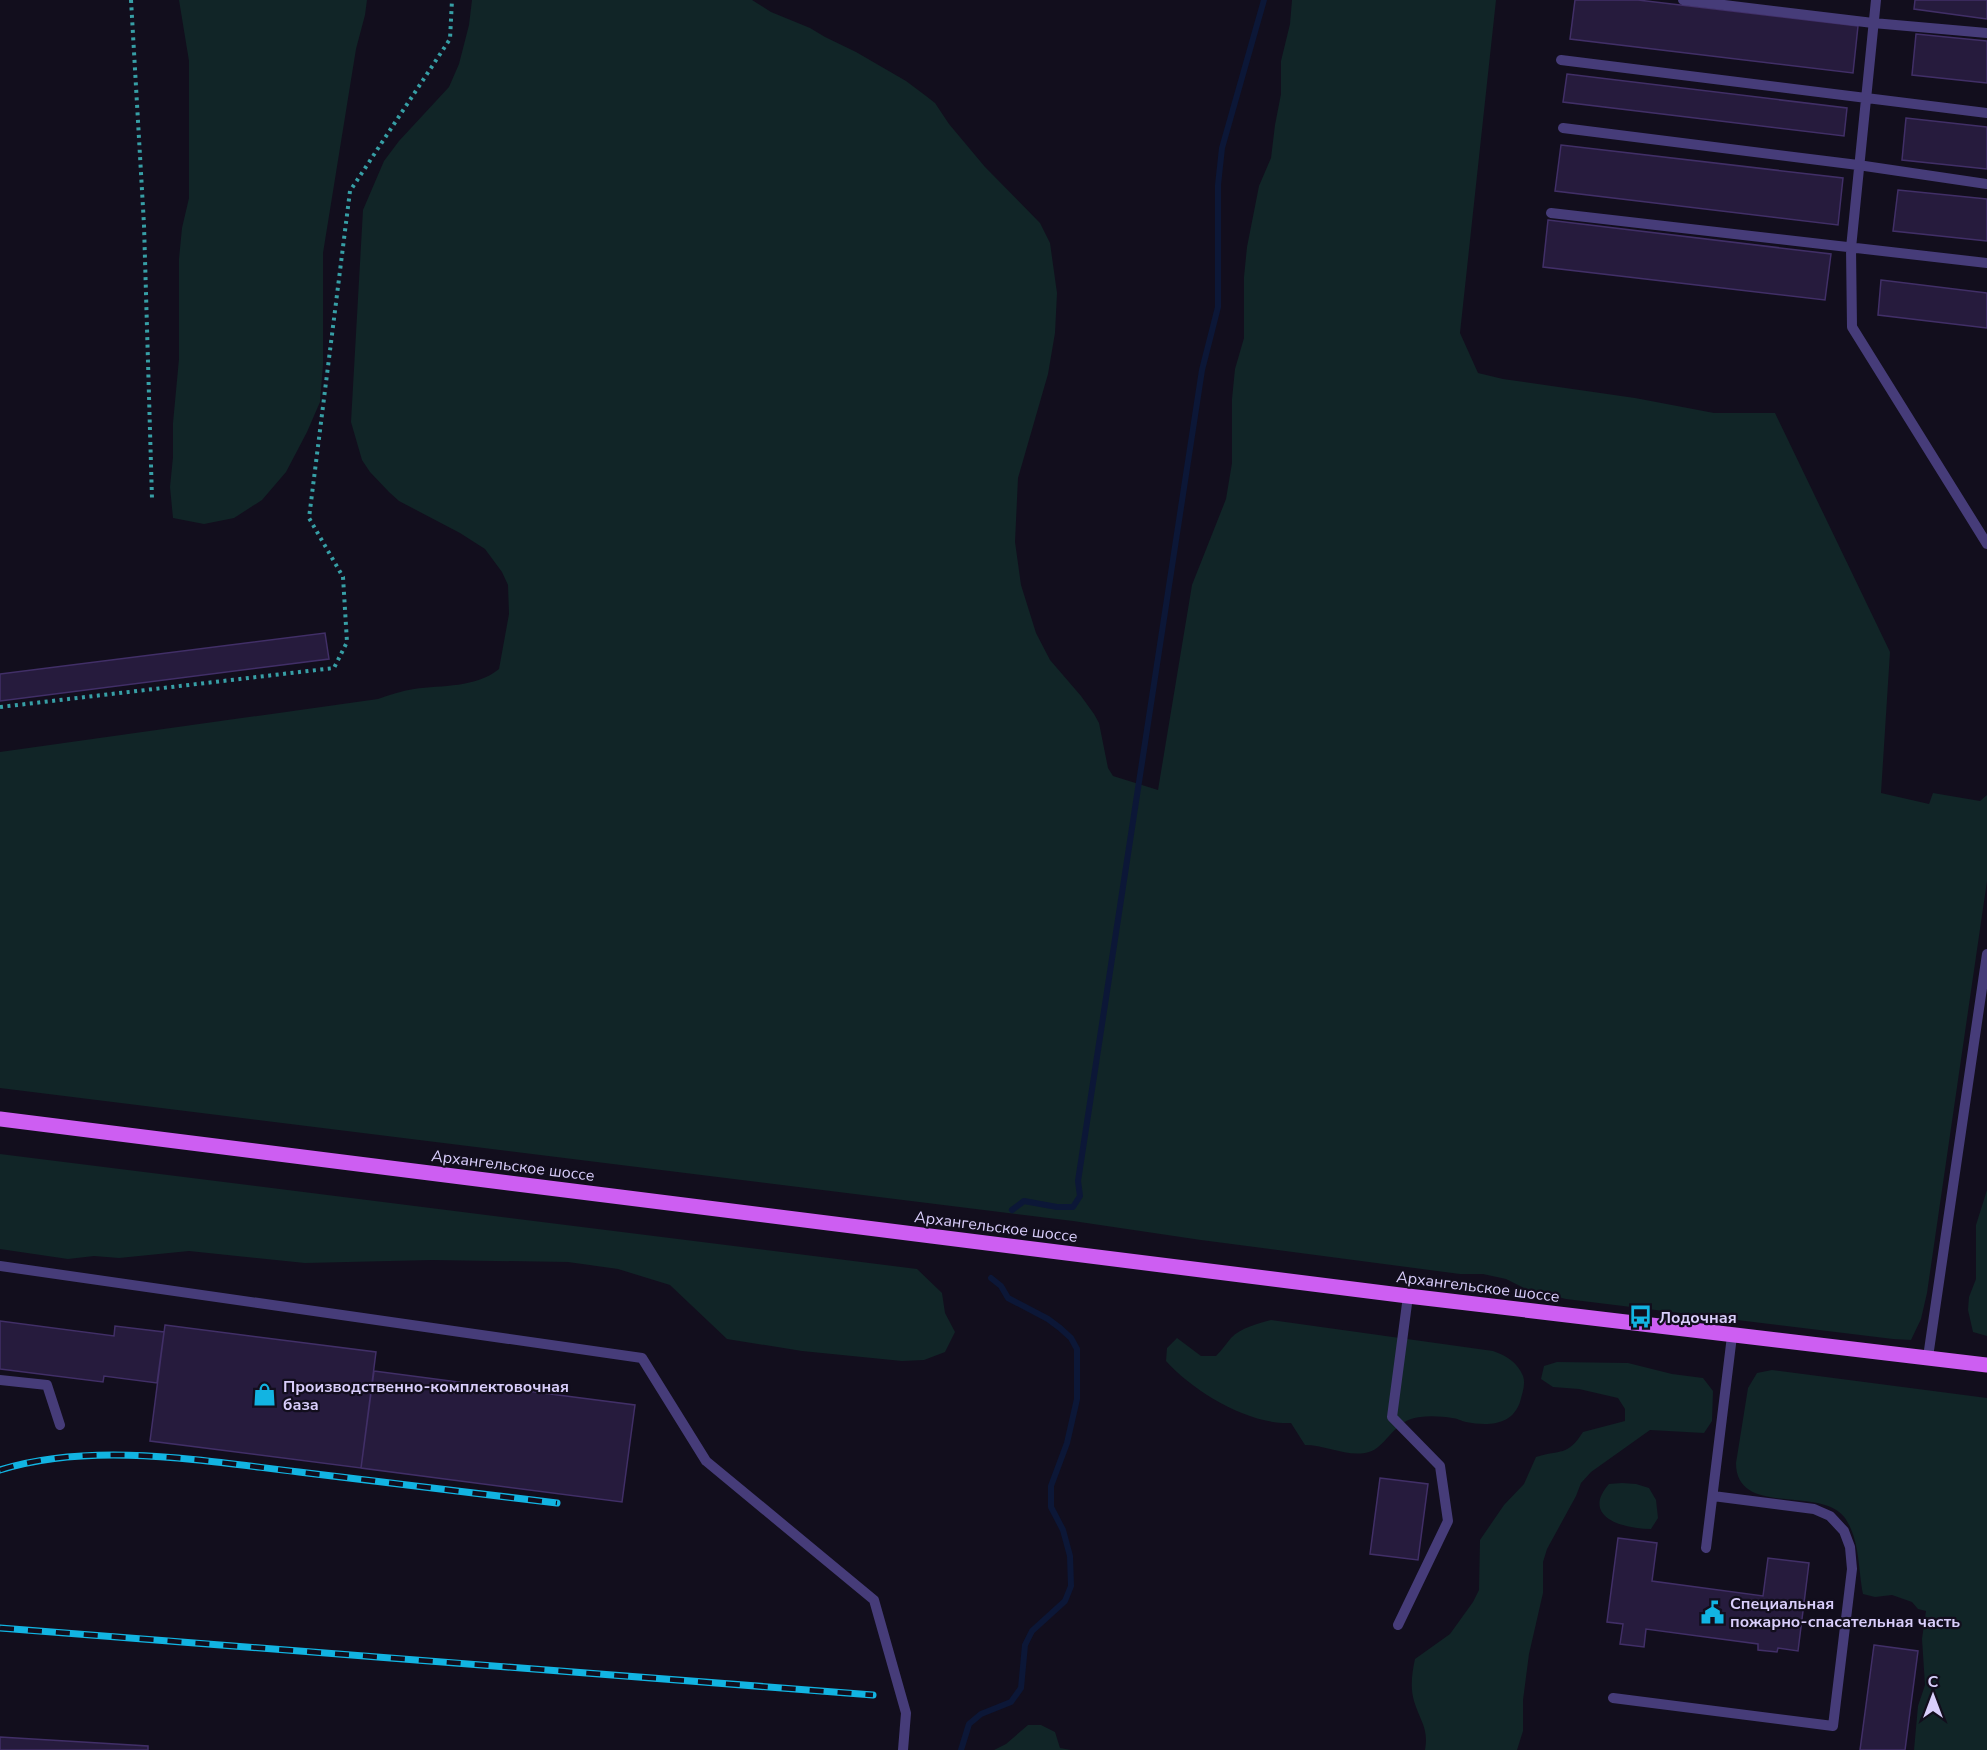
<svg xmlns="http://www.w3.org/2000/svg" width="1987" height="1750" viewBox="0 0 1987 1750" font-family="'Nunito Sans',sans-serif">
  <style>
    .green { fill: #112527 }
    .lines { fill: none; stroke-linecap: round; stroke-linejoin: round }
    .stream { stroke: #0c1737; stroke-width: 6 }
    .building { fill: #261b3d; stroke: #412f67; stroke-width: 1.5 }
    .path { stroke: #379fa6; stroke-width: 4; stroke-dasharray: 3 4.5; stroke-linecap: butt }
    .service { stroke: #463c79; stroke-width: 10 }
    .primary { stroke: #cd5ef2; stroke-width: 15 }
    .rail-casing { stroke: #12b4e2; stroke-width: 7 }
    .rail { stroke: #120e1d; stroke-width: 4.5; stroke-dasharray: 14; stroke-linecap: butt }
    .labels { text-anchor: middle; stroke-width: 4.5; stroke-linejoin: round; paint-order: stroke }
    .street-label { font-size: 16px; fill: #d9cefb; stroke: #120e1d }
    .poi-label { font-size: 16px; font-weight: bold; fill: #d9cefb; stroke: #120e1d; text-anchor: start }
  </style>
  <rect width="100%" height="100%" fill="#120e1d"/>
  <path class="green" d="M179 0H367L365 15 356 49 323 253V365L320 402 307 432 286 472 262 500 234 518 204 524 173 518 170 487 173 457V423L179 359V259L182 228 189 198V61Z
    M472 0H752L771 12 810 28 825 37 856 52 906 81 926 96 935 103 949 124 985 167 1040 223 1050 243 1057 293 1055 333 1048 374 1018 478 1015 542 1021 585 1036 633 1050 660 1081 696 1094 714 1099 723 1108 768 1113 776 1158 790 1192 585 1226 499 1232 463V399L1235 369 1244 338V277L1247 247 1259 186 1271 158 1275 125 1281 94V61L1290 24 1292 0H1496L1460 333 1478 373 1503 379 1635 398 1714 413H1775L1890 652 1881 793 1929 804 1933 793 1980 801 1987 795V881L1927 1293 1921 1319 1911 1340 1893 1339 1566 1299 1526 1289 1506 1279 1483 1274H1460L1201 1240 1073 1221 0 1088V752L378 699C389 695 402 691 414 689 442 685 476 688 499 669L509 614 508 585 502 572 485 549 460 533 399 501 389 492 370 472 362 460 351 422 363 210 384 161 399 141 449 87 459 64 469 25Z
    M0 1154 917 1269 942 1293 945 1313 955 1332 945 1352 924 1360 902 1361 802 1351 727 1339 670 1285 618 1269 568 1262 432 1260 305 1263 189 1251 119 1258 94 1256 68 1259 0 1249Z
    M1987 1190V1336L1973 1332 1968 1310 1969 1297 1976 1279V1225Z
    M1271 1320 1493 1351C1507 1356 1517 1362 1523 1376 1526 1384 1522 1394 1520 1402 1512 1426 1487 1426 1466 1422 1461 1421 1457 1418 1452 1418 1441 1416 1422 1415 1411 1419 1393 1425 1384 1448 1369 1452 1349 1458 1326 1445 1305 1445L1291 1423C1249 1425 1194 1392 1166 1361L1167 1348 1177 1338 1201 1356H1216C1222 1350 1226 1344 1231 1338 1240 1328 1259 1323 1271 1320Z
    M1557 1362 1628 1363 1672 1374 1703 1378 1713 1391 1712 1421 1704 1433 1650 1430 1591 1472 1581 1483 1576 1496 1547 1549 1543 1562V1593L1529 1654 1523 1700V1731L1517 1750H1425C1429 1728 1420 1721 1414 1701 1410 1687 1412 1673 1415 1659L1450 1634 1473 1602 1479 1590 1480 1540 1504 1505 1524 1484 1536 1457C1561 1449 1567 1457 1583 1432L1625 1421V1409L1618 1398 1579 1389 1553 1387 1541 1379 1544 1366Z
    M1772 1370 1987 1398V1750H1914L1918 1706 1925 1685 1922 1639 1926 1611 1918 1609 1912 1602 1892 1595 1875 1597 1863 1594C1858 1569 1860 1540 1845 1518 1821 1485 1736 1518 1736 1463L1748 1388 1757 1373Z
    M1622 1483 1636 1484 1649 1488 1656 1500 1658 1518 1651 1529C1624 1529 1580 1517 1609 1484Z
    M1028 1725H1041L1055 1732 1060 1748 1071 1750H994L1006 1744Z"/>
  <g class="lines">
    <path class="stream" d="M1012 1210 1024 1201 1057 1207H1073L1080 1196 1078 1181 1202 370 1218 307V185L1222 148 1264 0
      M961 1750 969 1724 981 1714 1011 1702 1021 1688 1025 1645 1032 1631 1065 1601 1071 1586 1070 1556 1063 1530 1051 1507V1486L1067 1443 1077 1399V1349L1071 1338 1060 1328 1048 1319 1008 1298 1001 1286 991 1278"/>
  </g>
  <path class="building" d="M1575 0H1638L1858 26 1853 73 1570 39Z
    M1915 0H1987V19L1914 9Z
    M1916 34 1987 41V83L1912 75Z
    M1567 74 1847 108 1844 136 1563 102Z
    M1906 118 1987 127V169L1902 160Z
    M1561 145 1843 178 1838 225 1555 191Z
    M1898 190 1987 199V241L1893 231Z
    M1548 220 1831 254 1825 300 1543 267Z
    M1881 280 1987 293V328L1878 315Z
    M325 633 329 659 0 701V674Z
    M0 1321 114 1336 115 1326 164 1332 157 1383 104 1376 103 1382 0 1369Z
    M165 1325 376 1352 361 1468 150 1441Z
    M374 1371 635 1405 622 1502 361 1468Z
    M1380 1478 1428 1484 1418 1560 1370 1554Z
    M1618 1538 1657 1543 1652 1581 1763 1596 1768 1558 1809 1563 1798 1651 1778 1648 1777 1652 1758 1650V1644L1646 1629 1644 1647 1620 1644 1623 1624 1607 1622Z
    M1874 1645 1918 1651 1905 1750H1860Z
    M0 1737 148 1746V1750H0Z"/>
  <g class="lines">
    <path class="path" d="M131 0 144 225 152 499
      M0 707 334 668 347 642 343 577 309 518 350 191 450 39 452 0"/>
    <path class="service" d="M1683 0 1873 23 1987 33
      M1876 0 1851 248 1852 327 1987 544
      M1561 60 1987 113
      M1563 128 1858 165 1987 184
      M1551 213 1987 263
      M0 1266 642 1358 706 1461 874 1600 906 1713 903 1750
      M1928 1357 1987 954
      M0 1380 47 1385 60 1425
      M1706 1548 1732 1336
      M1398 1625 1448 1521 1440 1466 1392 1417 1408 1296
      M1613 1698 1833 1726 1852 1569 1850 1547 1844 1531 1830 1516 1814 1509 1713 1496"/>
    <path class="primary" d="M0 1119 1408 1296 1987 1365"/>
    <defs>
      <path id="rail" d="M0 1470C93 1441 204 1461 299 1472 385 1482 471 1493 557 1503
        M0 1628 873 1695"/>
    </defs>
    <use href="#rail" class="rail-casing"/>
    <use href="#rail" class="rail"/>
  </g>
  <defs>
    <symbol id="bus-bare" viewBox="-9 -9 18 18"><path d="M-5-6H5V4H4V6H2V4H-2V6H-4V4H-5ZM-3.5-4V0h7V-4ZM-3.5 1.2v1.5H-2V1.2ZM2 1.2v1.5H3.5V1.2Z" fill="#12b4e2" stroke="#120e1d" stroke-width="2.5" paint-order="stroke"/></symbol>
    <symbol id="shop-bare" viewBox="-9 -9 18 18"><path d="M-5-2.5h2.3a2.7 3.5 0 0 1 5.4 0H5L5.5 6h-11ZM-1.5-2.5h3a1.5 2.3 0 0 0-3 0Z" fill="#12b4e2" stroke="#120e1d" stroke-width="2.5" paint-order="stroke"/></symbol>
    <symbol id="civic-bare" viewBox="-9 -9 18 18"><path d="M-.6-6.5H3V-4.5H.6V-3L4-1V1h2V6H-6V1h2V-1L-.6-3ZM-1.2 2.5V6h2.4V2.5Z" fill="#12b4e2" stroke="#120e1d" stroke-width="2.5" paint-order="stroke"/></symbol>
  </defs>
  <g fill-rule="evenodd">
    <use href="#bus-bare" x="1624" y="1300" width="33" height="33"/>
    <use href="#shop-bare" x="248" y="1378" width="33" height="33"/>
    <use href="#civic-bare" x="1696" y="1596" width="33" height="33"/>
  </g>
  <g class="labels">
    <g class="street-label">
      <text transform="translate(513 1165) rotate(7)" y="6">Архангельское шоссе</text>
      <text transform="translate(996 1226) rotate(7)" y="6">Архангельское шоссе</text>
      <text transform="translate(1478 1286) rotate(7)" y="6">Архангельское шоссе</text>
    </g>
    <g class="poi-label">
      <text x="1659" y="1323">Лодочная</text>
      <text x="283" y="1392">Производственно-комплектовочная<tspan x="283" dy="18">база</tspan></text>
      <text x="1730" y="1609">Специальная<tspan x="1730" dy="18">пожарно-спасательная часть</tspan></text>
    </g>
  </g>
  <g transform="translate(1933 1696)" stroke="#120e1d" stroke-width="4.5" paint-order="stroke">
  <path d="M0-4.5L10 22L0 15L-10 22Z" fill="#d9cefb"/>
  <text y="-9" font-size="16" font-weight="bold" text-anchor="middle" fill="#d9cefb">С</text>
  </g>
</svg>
